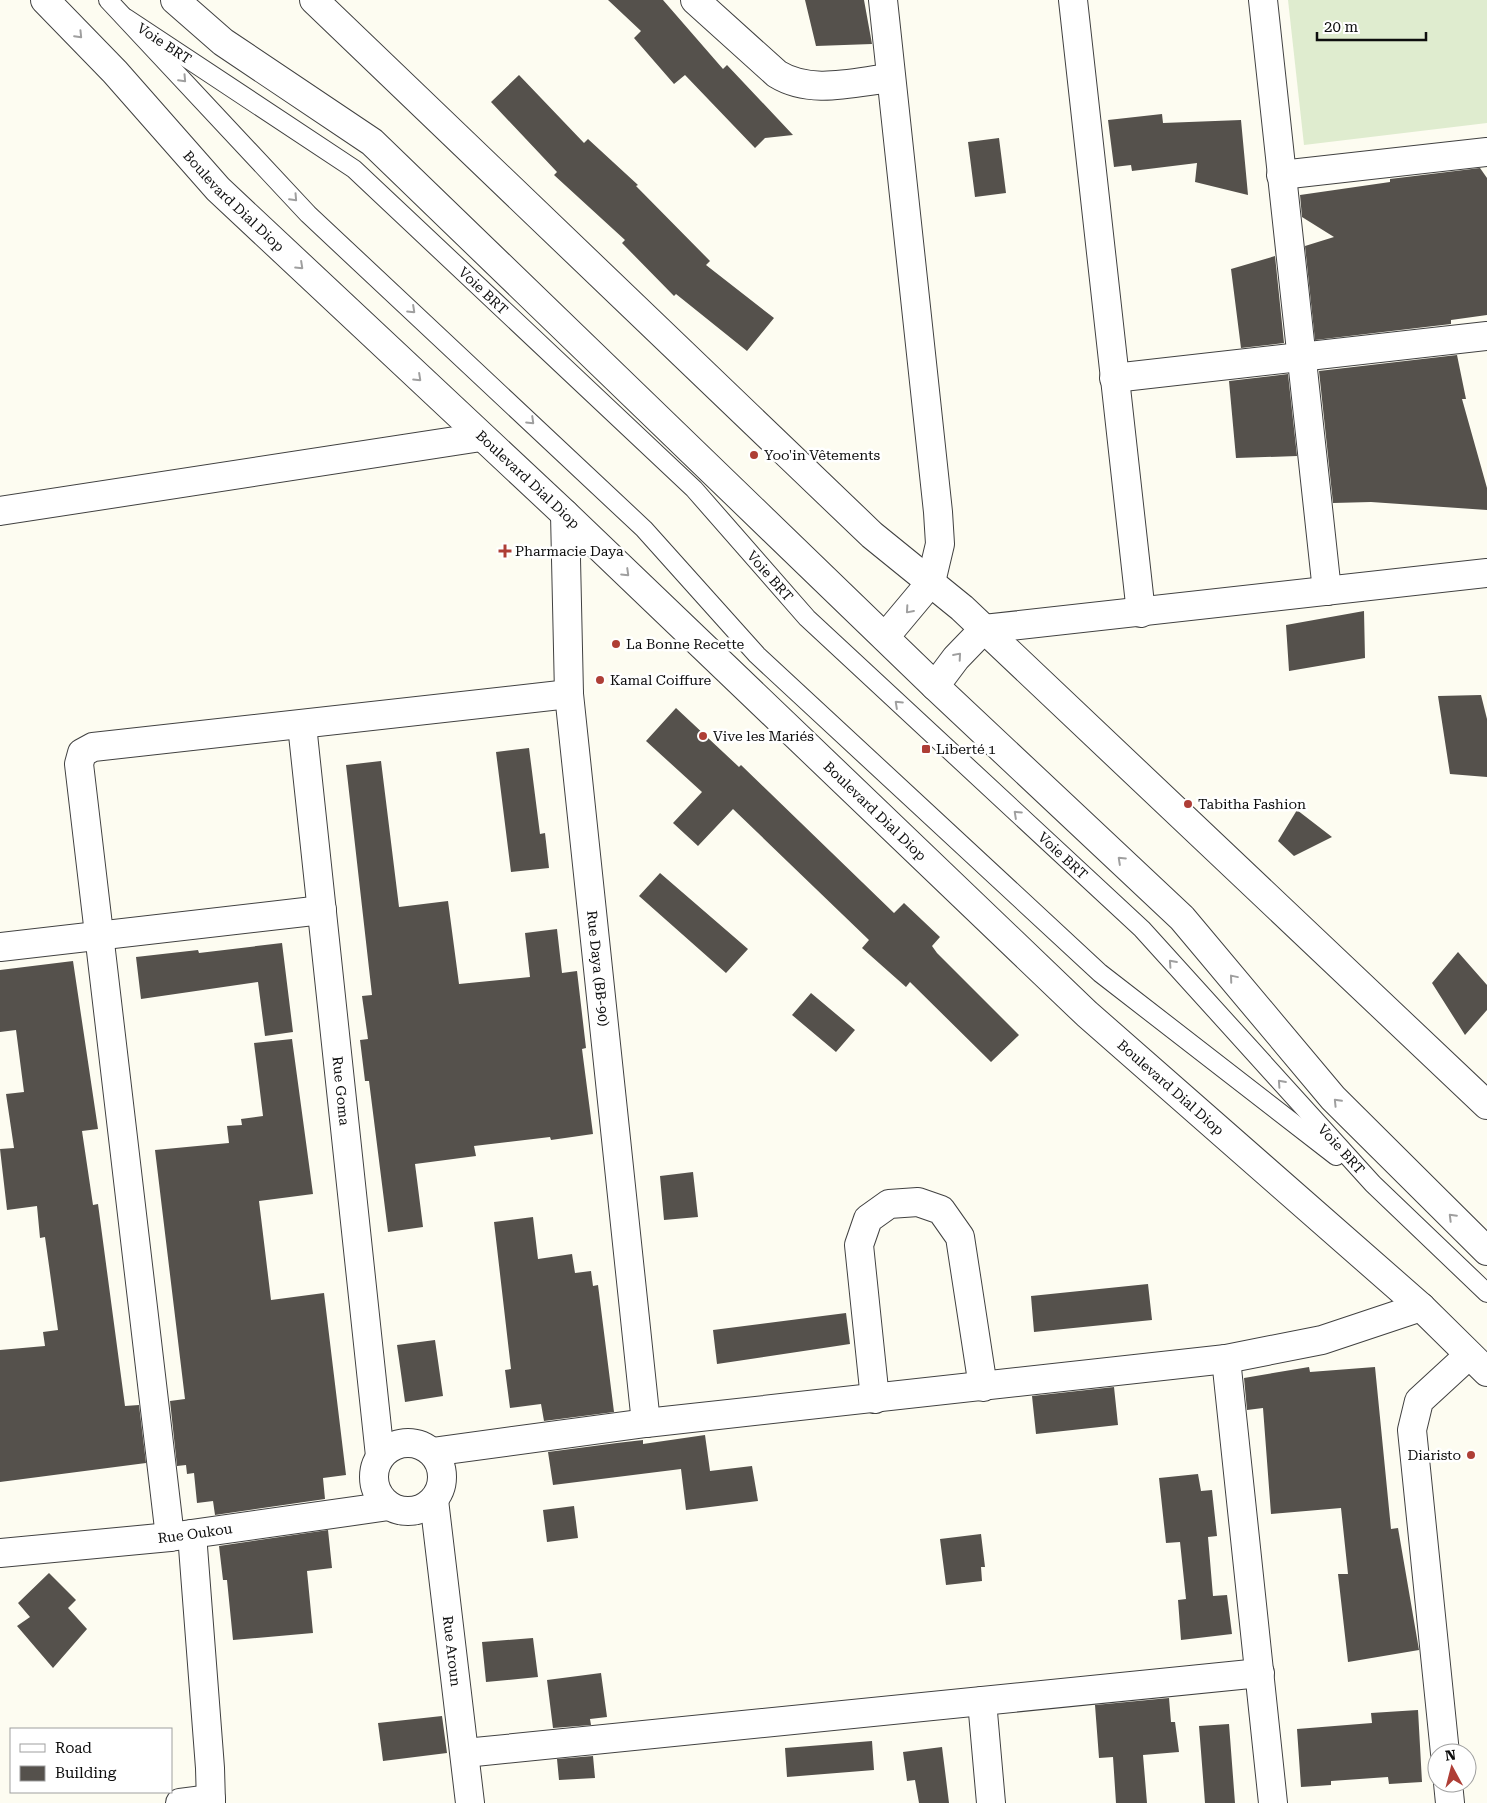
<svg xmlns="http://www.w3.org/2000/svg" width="1487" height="1803" viewBox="0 0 1487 1803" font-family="'Roboto Serif',serif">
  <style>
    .pitch { fill: #dfeccf }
    .building { fill: #55514c }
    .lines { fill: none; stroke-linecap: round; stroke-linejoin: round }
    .service-casing { stroke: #414141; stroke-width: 20 }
    .minor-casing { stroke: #414141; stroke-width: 30 }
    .tertiary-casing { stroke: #414141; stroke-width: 30 }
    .service { stroke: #fff; stroke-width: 18 }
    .minor { stroke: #fff; stroke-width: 28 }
    .tertiary { stroke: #fff; stroke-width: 28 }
    .oneway { stroke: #9f9f9f }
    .poi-dot { fill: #ae3e36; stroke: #fff; stroke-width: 2 }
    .labels { text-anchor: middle; stroke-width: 5; stroke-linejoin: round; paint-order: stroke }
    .street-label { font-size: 14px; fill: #0e0e0e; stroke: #fff }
    .poi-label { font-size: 14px; fill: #0e0e0e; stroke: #fff; text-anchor: start }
  </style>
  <rect width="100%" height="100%" fill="#fdfcf1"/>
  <path class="pitch" d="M1288 0H1487V123L1304 145Z"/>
  <path class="building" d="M608 0H663L723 69 727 65 793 135 765 138 755 148 685 75 674 84 634 38 641 31Z
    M805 0H864L872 44 816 46Z
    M519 75 584 143 588 139 638 185 636 186 710 261 706 265 774 318 747 351 676 294 674 296 622 243 625 240 554 175 557 172 491 102Z
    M1162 114 1163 123 1241 120 1248 195 1195 182 1197 163 1132 171 1131 165 1114 167 1108 120Z
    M999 138 1006 193 975 197 968 142Z
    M1480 168 1487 178V315L1451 320V324L1315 340 1305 246 1334 237 1302 217 1300 195 1390 182V179Z
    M1275 256 1284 343 1241 348 1231 269Z
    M1457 355 1466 399H1462L1487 488V510L1371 502 1333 503 1319 371Z
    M1288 374 1297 456 1236 458 1229 381Z
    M1364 611 1365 658 1289 671 1286 625Z
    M1481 695 1487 719V777L1450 774 1438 696Z
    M676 708 739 767 741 765 894 913 904 903 940 937 932 946 937 953 1019 1035 991 1062 910 982 906 987 862 948 869 940 733 809 698 846 673 823 702 792 646 741Z
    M529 748 540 834 545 833 549 868 511 872 496 752Z
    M381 761 399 907 448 901 459 984 530 977 525 933 557 929 562 973 577 971 586 1048 582 1049 593 1134 551 1140 550 1137 474 1146 476 1156 415 1164 423 1227 388 1232 369 1081H365L360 1040 368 1039 362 996 372 995 346 765Z
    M1297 810 1332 837 1294 856 1278 841Z
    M660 873 748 949 726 973 639 896Z
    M282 943 293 1032 265 1036 258 982 141 999 136 957 198 950 199 953Z
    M1458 952 1487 985V1010L1465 1035 1432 983Z
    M73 961 98 1129 82 1131 93 1205 98 1204 125 1406 139 1405 146 1463 0 1482V1350L45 1346 43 1332 58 1330 45 1237 40 1238 37 1206 7 1210 0 1149 14 1148 6 1094 24 1092 16 1030 0 1032V970Z
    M811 993 855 1030 836 1052 792 1015Z
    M292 1039 313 1194 259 1201 271 1300 324 1293 346 1475 323 1478 325 1499 215 1515 213 1501 197 1503 194 1473 187 1474 186 1465 177 1466 170 1401 185 1399 155 1150 229 1143 227 1126 242 1125 241 1119 263 1116 254 1043Z
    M693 1172 698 1217 664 1220 660 1176Z
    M533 1217 538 1259 572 1254 575 1273 591 1271 593 1286 598 1285 614 1412 544 1421 541 1404 510 1408 505 1370 511 1369 494 1222Z
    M1148 1284 1152 1320 1034 1332 1031 1296Z
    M846 1313 850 1344 717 1364 713 1330Z
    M435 1340 443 1396 405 1402 397 1345Z
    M1309 1367 1310 1372 1375 1367 1391 1529 1398 1528 1419 1650 1348 1662 1338 1574H1348L1341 1508 1271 1514 1263 1408 1247 1410 1244 1378Z
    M1114 1387 1118 1425 1036 1434 1032 1396Z
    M705 1435 710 1471 752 1466 758 1501 686 1510 681 1469 553 1485 548 1452 617 1443 643 1440V1444Z
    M1198 1474 1201 1491 1212 1490 1217 1536 1208 1537 1213 1596 1227 1595 1232 1634 1181 1640 1178 1600 1186 1599 1180 1542 1166 1543 1159 1478Z
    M574 1506 578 1538 547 1542 543 1510Z
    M328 1530 332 1568 307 1571 313 1633 233 1640 227 1580H223L219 1546Z
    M981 1534 985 1567H981L982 1581 946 1585 940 1539Z
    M49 1573 76 1600 68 1608 87 1629 53 1668 17 1626 30 1617 18 1603Z
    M533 1638 538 1677 486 1682 482 1642Z
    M601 1673 607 1717 590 1719 591 1725 553 1728 547 1680Z
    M1169 1698 1171 1722H1175L1179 1752 1143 1755 1147 1803H1116L1113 1757 1099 1758 1095 1705Z
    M1418 1710 1422 1782 1389 1784 1388 1777 1331 1781V1785L1301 1787 1297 1729 1372 1723 1371 1713Z
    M442 1716 447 1753 383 1761 378 1723Z
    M1229 1724 1235 1803H1205L1199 1726Z
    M872 1741 874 1770 787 1777 785 1748Z
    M942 1747 949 1803H919L915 1780 907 1781 903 1752Z
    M593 1756 595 1778 559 1780 557 1759Z"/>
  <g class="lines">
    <defs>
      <g id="service">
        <path d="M108 0 308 214 644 529 757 655 1100 973 1336 1156"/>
        <path id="s1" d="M126 18 354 169 694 489 807 618 1142 929 1373 1184 1487 1293"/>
      </g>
      <g id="minor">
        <path d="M314 0 872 535 962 608 1487 1105"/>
        <path d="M695 0 777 74C811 95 854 82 891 78"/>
        <path d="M883 0 938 512 940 544 931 582 885 637"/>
        <path d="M1073 0 1141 613"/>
        <path d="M1263 0 1327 591"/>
        <path d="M1281 175 1487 152"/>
        <path d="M1114 378 1487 336"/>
        <path d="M0 511 481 437"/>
        <path id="s2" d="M565 514 569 694 646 1423"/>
        <path d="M935 686 956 658 984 629 1487 573"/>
        <path id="s3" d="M302 725 380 1456"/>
        <path d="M0 947 322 910"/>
        <path d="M1226 1359 1273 1803"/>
        <path d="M875 1399 859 1245 868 1219 889 1204 918 1202 941 1210 960 1237 983 1387"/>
        <circle cx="408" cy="1477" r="34"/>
        <path d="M432 1452 646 1423 1226 1359 1322 1340 1421 1307"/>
        <path id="s4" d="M434 1500 470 1803"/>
        <path d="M192 1534 210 1768 211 1803"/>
        <path d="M170 1537 79 764 82 753 93 747 569 694"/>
        <path id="s5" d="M0 1553 170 1537 389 1506"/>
        <path d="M982 1701 991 1803"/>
        <path d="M465 1753 1260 1673"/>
        <path d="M1445 1753 1412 1430 1419 1401 1469 1355"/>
        <path d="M1448 1783 1450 1803"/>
        <path d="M180 1803 211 1799"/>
      </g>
      <g id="tertiary">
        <path id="s6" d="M45 0 115 72 218 189 565 514 1087 1014 1421 1307 1487 1372"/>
        <path d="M175 0 223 42 372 142 935 686 1182 918 1333 1098 1487 1251"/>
      </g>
    </defs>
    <use href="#service" class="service-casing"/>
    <use href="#minor" class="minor-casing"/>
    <use href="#tertiary" class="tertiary-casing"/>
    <use href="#service" class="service"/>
    <use href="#minor" class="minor"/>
    <use href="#tertiary" class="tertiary"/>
  </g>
  <defs><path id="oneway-chevron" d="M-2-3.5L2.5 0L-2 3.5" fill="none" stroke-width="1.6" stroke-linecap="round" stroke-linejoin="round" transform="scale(1.25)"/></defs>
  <g class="oneway">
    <use href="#oneway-chevron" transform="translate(79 35) rotate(46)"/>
    <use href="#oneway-chevron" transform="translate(183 79) rotate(47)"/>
    <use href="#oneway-chevron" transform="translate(294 198) rotate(47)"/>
    <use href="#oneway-chevron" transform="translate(300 266) rotate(43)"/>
    <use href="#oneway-chevron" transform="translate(412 310) rotate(43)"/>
    <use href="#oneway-chevron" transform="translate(418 378) rotate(43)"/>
    <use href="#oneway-chevron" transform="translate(531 421) rotate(44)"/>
    <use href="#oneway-chevron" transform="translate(626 573) rotate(44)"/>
    <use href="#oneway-chevron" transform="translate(909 610) rotate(131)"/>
    <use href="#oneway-chevron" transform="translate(958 656) rotate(-49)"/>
    <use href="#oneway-chevron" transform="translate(898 704) rotate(-137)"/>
    <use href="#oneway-chevron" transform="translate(1017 814) rotate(-137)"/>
    <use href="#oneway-chevron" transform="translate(1121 860) rotate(-137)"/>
    <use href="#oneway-chevron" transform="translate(1172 963) rotate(-132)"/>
    <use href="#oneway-chevron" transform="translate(1233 978) rotate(-130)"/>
    <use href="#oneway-chevron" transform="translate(1281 1083) rotate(-132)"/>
    <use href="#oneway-chevron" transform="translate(1337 1102) rotate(-134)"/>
    <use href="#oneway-chevron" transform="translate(1452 1217) rotate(-135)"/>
  </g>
  <g class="poi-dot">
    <circle cx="754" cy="455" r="5"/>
    <path d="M502.5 543.5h5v5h5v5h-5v5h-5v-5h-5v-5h5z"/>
    <circle cx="616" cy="644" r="5"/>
    <circle cx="600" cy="680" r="5"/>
    <circle cx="703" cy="736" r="5"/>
    <rect x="921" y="744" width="10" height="10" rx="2.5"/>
    <circle cx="1188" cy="804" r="5"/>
    <circle cx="1471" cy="1455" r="5"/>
  </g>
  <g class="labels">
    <g class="street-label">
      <text dy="5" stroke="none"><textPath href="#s1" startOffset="46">Voie BRT</textPath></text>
      <text dy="5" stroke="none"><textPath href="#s6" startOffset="276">Boulevard Dial Diop</textPath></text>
      <text dy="5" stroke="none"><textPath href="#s1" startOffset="451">Voie BRT</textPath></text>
      <text dy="5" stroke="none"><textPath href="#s6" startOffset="681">Boulevard Dial Diop</textPath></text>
      <text dy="5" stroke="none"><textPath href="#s1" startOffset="856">Voie BRT</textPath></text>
      <text dy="5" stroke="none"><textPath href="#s6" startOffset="1161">Boulevard Dial Diop</textPath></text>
      <text dy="5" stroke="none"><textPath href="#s1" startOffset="1261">Voie BRT</textPath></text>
      <text dy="5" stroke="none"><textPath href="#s2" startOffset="456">Rue Daya (BB-90)</textPath></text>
      <text dy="5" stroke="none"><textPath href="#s6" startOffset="1566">Boulevard Dial Diop</textPath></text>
      <text dy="5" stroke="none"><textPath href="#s3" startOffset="368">Rue Goma</textPath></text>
      <text dy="5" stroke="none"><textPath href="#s1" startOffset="1666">Voie BRT</textPath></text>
      <text dy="5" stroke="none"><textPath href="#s5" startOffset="196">Rue Oukou</textPath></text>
      <text dy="5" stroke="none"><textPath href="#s4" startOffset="152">Rue Aroun</textPath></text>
    </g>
    <g class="poi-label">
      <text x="764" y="460">Yoo'in Vêtements</text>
      <text x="515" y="556">Pharmacie Daya</text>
      <text x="626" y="649">La Bonne Recette</text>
      <text x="610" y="685">Kamal Coiffure</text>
      <text x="713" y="741">Vive les Mariés</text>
      <text x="936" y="754">Liberté 1</text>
      <text x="1198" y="809">Tabitha Fashion</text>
      <text x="1461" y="1460" text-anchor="end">Diaristo</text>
    </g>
  </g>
  <rect x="10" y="1728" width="162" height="65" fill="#ffffff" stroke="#9f9f9f"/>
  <rect x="20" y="1744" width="25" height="8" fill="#ffffff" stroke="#9f9f9f"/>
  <text x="55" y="1753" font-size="15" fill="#0e0e0e">Road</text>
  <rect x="20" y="1766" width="25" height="15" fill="#55514c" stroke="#9f9f9f"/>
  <text x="55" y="1778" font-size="15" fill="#0e0e0e">Building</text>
  <g transform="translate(1452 1768) rotate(353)"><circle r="24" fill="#ffffff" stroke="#9f9f9f"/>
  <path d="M0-4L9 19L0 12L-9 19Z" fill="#ae3e36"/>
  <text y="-8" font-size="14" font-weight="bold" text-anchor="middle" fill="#0e0e0e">N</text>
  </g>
  <path d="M1317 32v8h109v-8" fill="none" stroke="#0e0e0e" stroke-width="2.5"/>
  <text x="1324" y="32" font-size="15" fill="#0e0e0e" stroke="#ffffff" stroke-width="4" paint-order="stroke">20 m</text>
</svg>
